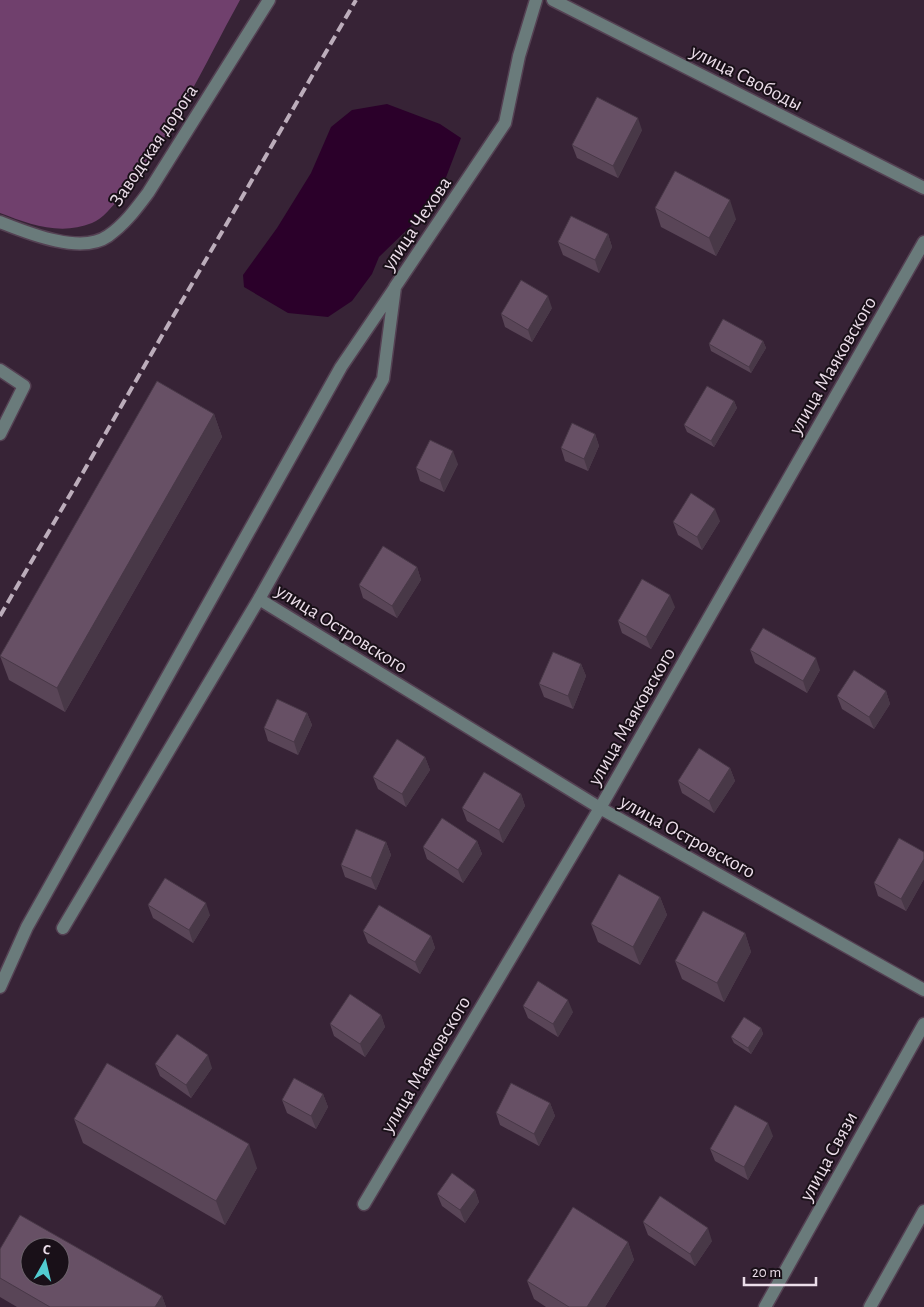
<svg xmlns="http://www.w3.org/2000/svg" width="924" height="1307" viewBox="0 0 924 1307" font-family="'Alegreya Sans',sans-serif">
  <style>
    .green { fill: #70406d }
    .water { fill: #2b002a }
    .lines { fill: none; stroke-linecap: round; stroke-linejoin: round }
    .minor-casing { stroke: #544153; stroke-width: 15 }
    .minor { stroke: #6a7b7b; stroke-width: 12 }
    .rail { stroke: #bcadbb; stroke-width: 4; stroke-dasharray: 10 5; stroke-linecap: butt }
    .wall { fill: #594557 }
    .shaded-wall { fill: #483847 }
    .building { fill: #675065; stroke: #483847; fill-rule: evenodd }
    .labels { text-anchor: middle; stroke-width: 4; stroke-linejoin: round; paint-order: stroke }
    .street-label { font-size: 20px; fill: #ebdde9; stroke: #191018 }
  </style>
  <rect width="100%" height="100%" fill="#372336"/>
  <path class="green" d="M0 0H240C203 67 171 140 120 198 112 206 103 219 92 223 60 236 29 224 0 213Z"/>
  <path class="water" d="M387 104 440 124 461 138 434 209 416 221 379 257 372 274 352 301 328 317 288 313 244 287 243 275 277 228 311 173 331 127 352 110Z"/>
  <g class="lines">
    <defs>
      <path id="minor" d="M553 0 924 188
        M0 222C28 233 81 255 108 236 125 224 136 209 148 193L269 0
        M0 370 24 386 0 434
        M259 599 600 808 924 990
        M63 928 259 599 383 379 395 287 505 123 519 56 536 0
        M0 987 27 927 341 367 394 289
        M364 1204 600 808 924 242
        M765 1307 924 1024
        M870 1307 924 1211"/>
    </defs>
    <use href="#minor" class="minor-casing"/>
    <use href="#minor" class="minor"/>
    <path class="rail" d="M0 616 356 0"/>
  </g>
  <path class="wall" d="M642 130 618 178 577 158 572 145Z
    M655 208 736 219 716 256 661 227Z
    M608 234 612 247 599 273 563 255 558 242Z
    M552 308 532 342 505 327 501 314Z
    M763 341 766 348 751 373 711 351 709 344Z
    M734 401 737 408 714 447 687 432 684 425Z
    M214 414 222 437 65 712 9 680 0 656Z
    M595 434 599 446 588 471 565 461 561 448Z
    M458 464 444 492 420 481 416 468Z
    M720 521 702 550 678 535 673 522Z
    M417 567 421 580 397 618 363 598 359 585Z
    M675 607 651 649 622 633 618 621Z
    M750 650 820 670 807 693 755 663Z
    M581 664 586 676 573 709 544 697 539 684Z
    M886 691 890 704 874 729 842 709 837 696Z
    M307 713 312 725 298 755 268 741 264 728Z
    M425 757 430 770 406 807 378 789 373 777Z
    M730 768 735 781 714 813 682 793 678 781Z
    M521 794 525 806 503 843 467 821 462 808Z
    M477 841 482 854 463 883 427 859 423 847Z
    M386 842 391 855 376 890 345 877 341 865Z
    M924 852V879L906 911 878 896 874 883Z
    M660 897 667 915 640 965 598 942 591 924Z
    M148 905 210 915 193 943 153 918Z
    M363 931 431 936 435 948 420 974 368 943Z
    M745 933 751 952 724 1002 682 979 675 961Z
    M523 1006 573 1012 558 1037 528 1018Z
    M381 1015 385 1027 365 1057 334 1036 330 1024Z
    M761 1028 763 1034 751 1054 734 1043 731 1037Z
    M155 1064 212 1068 191 1098 160 1076Z
    M323 1094 328 1107 316 1129 287 1113 282 1100Z
    M550 1103 555 1116 539 1146 500 1125 496 1113Z
    M74 1119 257 1168 225 1225 83 1143Z
    M773 1136 748 1180 715 1161 710 1149Z
    M475 1190 479 1202 465 1223 442 1206 437 1194Z
    M643 1222 712 1241 695 1266 648 1235Z
    M628 1242 634 1260 605 1307H546L534 1299 527 1281Z
    M0 1249 162 1296 166 1307H17L0 1297Z"/>
  <path class="shaded-wall" d="M638 118 642 130 618 178 613 166Z
    M730 200 736 219 716 256 709 238Z
    M608 234 612 247 599 273 595 260Z
    M548 296 552 308 532 342 528 330Z
    M763 341 766 348 751 373 749 367Z
    M734 401 737 408 714 447 711 441Z
    M214 414 222 437 65 712 57 688Z
    M595 434 599 446 588 471 584 459Z
    M453 451 458 464 444 492 440 480Z
    M715 509 720 521 702 550 697 537Z
    M417 567 421 580 397 618 392 606Z
    M670 595 675 607 651 649 646 637Z
    M816 658 820 670 807 693 803 681Z
    M581 664 586 676 573 709 568 696Z
    M886 691 890 704 874 729 869 717Z
    M307 713 312 725 298 755 294 742Z
    M425 757 430 770 406 807 402 794Z
    M730 768 735 781 714 813 709 801Z
    M521 794 525 806 503 843 499 830Z
    M477 841 482 854 463 883 458 870Z
    M386 842 391 855 376 890 371 878Z
    M924 859V879L906 911 901 899Z
    M660 897 667 915 640 965 633 947Z
    M206 903 210 915 193 943 189 930Z
    M745 933 751 952 724 1002 717 983Z
    M431 936 435 948 420 974 415 962Z
    M568 1000 573 1012 558 1037 553 1024Z
    M381 1015 385 1027 365 1057 360 1044Z
    M761 1028 763 1034 751 1054 748 1048Z
    M208 1055 212 1068 191 1098 186 1085Z
    M323 1094 328 1107 316 1129 311 1116Z
    M550 1103 555 1116 539 1146 534 1134Z
    M768 1123 773 1136 748 1180 744 1167Z
    M249 1144 257 1168 225 1225 216 1201Z
    M475 1190 479 1202 465 1223 460 1210Z
    M708 1228 712 1241 695 1266 690 1254Z
    M628 1242 634 1260 605 1307H587Z
    M162 1296 166 1307H155Z"/>
  <path class="building" d="M597 97 638 118 613 166 572 145Z
    M675 171 730 200 709 238 655 208Z
    M571 216 608 234 595 260 558 242Z
    M521 280 548 296 528 330 501 314Z
    M723 319 763 341 749 367 709 344Z
    M157 381 214 414 57 688 0 656Z
    M707 386 734 401 711 441 684 425Z
    M572 423 595 434 584 459 561 448Z
    M430 440 453 451 440 480 416 468Z
    M691 493 715 509 697 537 673 522Z
    M383 546 417 567 392 606 359 585Z
    M642 579 670 595 646 637 618 621Z
    M763 628 816 658 803 681 750 650Z
    M553 652 581 664 568 696 539 684Z
    M854 670 886 691 869 717 837 696Z
    M277 699 307 713 294 742 264 728Z
    M397 739 425 757 402 794 373 777Z
    M699 748 730 768 709 801 678 781Z
    M484 772 521 794 499 830 462 808Z
    M442 818 477 841 458 870 423 847Z
    M356 829 386 842 371 878 341 865Z
    M899 838 924 852V859L901 899 874 883Z
    M619 874 660 897 633 947 591 924Z
    M165 878 206 903 189 930 148 905Z
    M379 905 431 936 415 962 363 931Z
    M703 911 745 933 717 983 675 961Z
    M538 981 568 1000 553 1024 523 1006Z
    M350 994 381 1015 360 1044 330 1024Z
    M744 1017 761 1028 748 1048 731 1037Z
    M177 1034 208 1055 186 1085 155 1064Z
    M107 1063 249 1144 216 1201 74 1119Z
    M294 1078 323 1094 311 1116 282 1100Z
    M511 1083 550 1103 534 1134 496 1113Z
    M735 1105 768 1123 744 1167 710 1149Z
    M452 1173 475 1190 460 1210 437 1194Z
    M660 1196 708 1228 690 1254 643 1222Z
    M573 1207 628 1242 587 1307H569L527 1281Z
    M20 1215 162 1296 155 1307H50L0 1278V1249ZM30 1247H60V1277H30Z"/>
  <g class="labels">
    <g class="street-label">
      <text transform="translate(747 77) rotate(27)" y="7">улица Свободы</text>
      <text transform="translate(153 145) rotate(-56)" y="7">Заводская дорога</text>
      <text transform="translate(416 223) rotate(-56)" y="7">улица Чехова</text>
      <text transform="translate(832 365) rotate(-60)" y="7">улица Маяковского</text>
      <text transform="translate(342 628) rotate(32)" y="7">улица Островского</text>
      <text transform="translate(631 716) rotate(-60)" y="7">улица Маяковского</text>
      <text transform="translate(688 836) rotate(29)" y="7">улица Островского</text>
      <text transform="translate(425 1064) rotate(-59)" y="7">улица Маяковского</text>
      <text transform="translate(828 1156) rotate(-61)" y="7">улица Связи</text>
    </g>
  </g>
  <g transform="translate(45 1262) rotate(8)"><circle r="24" fill="#191018" stroke="#6d626c"/>
  <path d="M0-4L9 19L0 12L-9 19Z" fill="#52ccd0"/>
  <text y="-8" font-size="14" font-weight="bold" text-anchor="middle" fill="#ebdde9">С</text>
  </g>
  <path d="M744 1277v8h72v-8" fill="none" stroke="#ebdde9" stroke-width="2.5"/>
  <text x="752" y="1277" font-size="15" fill="#ebdde9" stroke="#191018" stroke-width="4" paint-order="stroke">20 m</text>
</svg>
